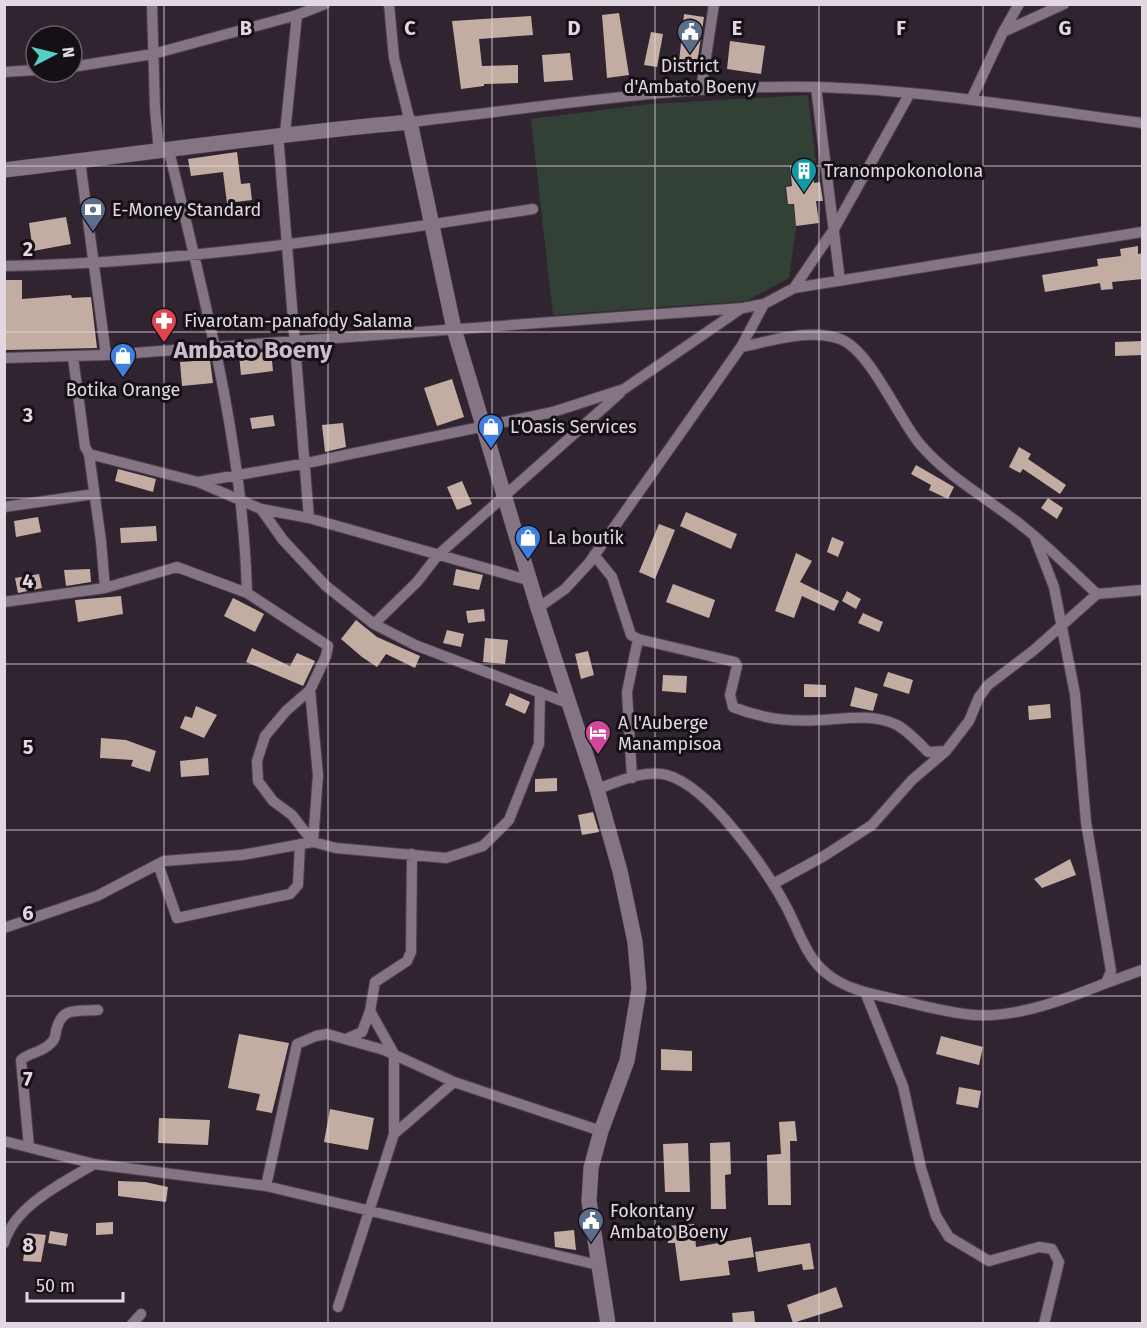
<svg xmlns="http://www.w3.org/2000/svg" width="1147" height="1328" viewBox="0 0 1147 1328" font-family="'Fira Sans',sans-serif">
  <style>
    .green { fill: #334035 }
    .building { fill: #c3ada3 }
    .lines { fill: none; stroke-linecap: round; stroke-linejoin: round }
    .street-casing { stroke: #4c424d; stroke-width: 12 }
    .secondary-casing { stroke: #4c424d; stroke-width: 16 }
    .street { stroke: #847484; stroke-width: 10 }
    .secondary { stroke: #847484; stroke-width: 15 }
    .grid { fill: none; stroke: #e1d8e1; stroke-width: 1.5; stroke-opacity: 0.55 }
    .labels { text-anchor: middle; stroke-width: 6; stroke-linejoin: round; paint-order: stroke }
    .poi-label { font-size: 18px; fill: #e1d8e1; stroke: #151015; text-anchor: start }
    .district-label { font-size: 24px; font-weight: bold; fill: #ccbccd; stroke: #151015 }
    .grid-label { font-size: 20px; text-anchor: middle; font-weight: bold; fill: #e1d8e1; stroke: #151015; stroke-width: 6; stroke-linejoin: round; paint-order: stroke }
  </style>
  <rect width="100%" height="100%" fill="#312431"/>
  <path class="green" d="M808 95 816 163 789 166 791 185 785 186 787 204H793L796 227 789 278 746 301 553 315 531 119 651 104Z"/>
  <path class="building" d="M619 13 629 75 607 78 602 15Z
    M684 14 704 17 697 64 679 62Z
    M531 16 533 35 479 39 482 66 518 65V83L484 84V86L461 89 452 21Z
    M651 32 663 34 657 67 644 65Z
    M730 41 765 46 761 74 727 69Z
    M570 53 573 80 544 82 542 55Z
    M237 152 241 184 250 183 252 200 227 203 223 172 191 176 188 159Z
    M812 164 814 183 820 182 823 201H816L819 223 796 226 794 204H788L786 187 792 186 790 166Z
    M66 217 71 244 33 251 29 223Z
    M1138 246V254L1143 253V279L1112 282 1113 289 1101 290 1100 283 1045 292 1042 275 1098 266 1097 259 1121 256 1120 249Z
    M4 280H22V299L71 295 72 298 91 297 97 348 5 350Z
    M1143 341V355L1115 356V342Z
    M271 351 273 371 241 375 239 355Z
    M210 360 213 383 182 386 180 362Z
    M452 379 464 417 437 426 424 388Z
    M273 415 275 426 252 429 250 418Z
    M343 423 346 447 325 452 322 425Z
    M1019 447 1031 454 1028 459 1066 485 1060 494 1023 469 1020 473 1009 467Z
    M916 465 954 487 948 499 929 490 931 485 911 474Z
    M118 469 156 479 153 492 115 481Z
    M462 481 472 504 457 510 447 487Z
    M1048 498 1063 508 1057 519 1041 508Z
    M686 512 737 534 731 549 680 526Z
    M38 517 41 532 16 537 14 521Z
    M659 524 675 530 655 579 639 572Z
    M156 526 157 541 121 543 120 528Z
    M832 537 844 542 838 557 827 552Z
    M796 553 812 561 800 582 839 601 834 611 802 596 794 618 775 611Z
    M90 569 91 582 66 586 64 570Z
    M456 569 483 575 479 590 453 585Z
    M39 574 42 588 18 593 15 578Z
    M673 584 715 600 709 618 666 602Z
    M847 591 861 599 856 609 842 601Z
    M121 596 123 614 78 622 75 600Z
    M233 598 264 614 255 632 224 616Z
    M484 609 485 621 468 623 466 611Z
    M863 613 883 622 879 632 858 623Z
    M356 620 377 637 420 656 415 668 386 654 377 667 362 657 341 639Z
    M447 630 464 634 461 647 443 643Z
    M485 638 508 640 505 664 483 662Z
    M252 648 290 666 297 653 315 661 303 686 246 662Z
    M588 651 594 675 581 679 575 654Z
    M888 672 913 680 909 694 883 686Z
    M663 675 687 676 686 693 662 691Z
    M804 684 826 685V697H804Z
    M855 687 878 694 873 711 850 706Z
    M510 693 530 702 525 714 505 705Z
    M1050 704 1051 718 1029 720 1028 706Z
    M196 706 217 715 204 738 180 728 185 716 192 718Z
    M101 738 126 740 156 751 150 772 131 766 133 760 100 758Z
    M208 758 209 775 181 777 180 761Z
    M557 778V791L535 792V779Z
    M593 812 599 832 582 835 578 815Z
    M1070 859 1076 875 1042 888 1034 879Z
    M239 1034 289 1043 272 1113 256 1110 260 1094 228 1088Z
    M941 1036 983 1047 979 1065 936 1054Z
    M661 1049 692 1051V1071L661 1070Z
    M959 1087 981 1091 978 1108 956 1104Z
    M330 1109 374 1118 368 1150 324 1142Z
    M159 1118 210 1120 208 1145 158 1143Z
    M795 1121 797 1141H790L791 1205H768L767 1155 781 1154 779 1122Z
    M730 1142 731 1174 725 1175 726 1209H711L710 1143Z
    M688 1143 690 1192H665L663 1144Z
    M118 1181 145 1182 168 1187 166 1202 118 1196Z
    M113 1222V1234L96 1235V1223Z
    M694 1224 696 1247 751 1237 754 1257 728 1261 730 1275 680 1281 675 1243H668L667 1226Z
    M574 1230 576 1250 555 1247 554 1232Z
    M50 1231 68 1234 66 1246 48 1243Z
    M27 1233 46 1235 41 1262 23 1261Z
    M810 1243 814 1269 803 1270 802 1264 758 1272 755 1252Z
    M836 1287 843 1307 793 1323 787 1305Z
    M754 1311 755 1323H733L732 1313Z"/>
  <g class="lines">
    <defs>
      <path id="street" d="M152 4 155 109 159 152
        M389 4 394 58 410 122C545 107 681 84 817 87 926 90 1035 109 1142 123
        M297 15 325 4
        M1003 32 1019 4
        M72 67 153 54 297 15 285 133
        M4 72 36 70
        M816 87 840 281
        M701 90 714 4
        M971 100 1003 32 1064 4
        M278 134 309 518
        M169 151C204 296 243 443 247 593
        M80 161 106 355
        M4 266C182 263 358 236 533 209
        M794 288 834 229 910 93
        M741 347C772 341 809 328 840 339 870 350 897 416 919 443 949 479 991 500 1026 529 1051 549 1073 572 1097 594L1142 590
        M73 357 85 447 89 454 198 482 261 509 309 518 531 581
        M4 358 106 355 743 308 764 304 794 288 1142 232
        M89 454 101 541 105 588
        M198 482 307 463 553 412 624 389 742 308
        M4 507 94 494
        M261 509 283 540 326 586 374 624 415 645 570 704
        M594 555 612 577 631 635 638 639 735 662 737 666 730 695 733 707C760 718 790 722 819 720 844 719 872 713 897 725 908 731 919 743 928 752L946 751
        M4 602 105 588 177 567 247 593 328 646 326 656 310 690 286 711 265 736 257 761 258 781 273 801 292 815 313 842
        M538 608 565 589 589 563 741 347 764 304
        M374 624 417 582 438 555 620 393
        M310 690 318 775 313 842
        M632 778 627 692 638 639
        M597 789C618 782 645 769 667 775 710 787 766 869 787 908 798 930 807 958 826 973 845 989 871 994 894 999 920 1005 948 1013 974 1015 1018 1018 1066 999 1106 983L1111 971 1086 822 1075 694 1054 587 1035 538
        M158 864 177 918 290 894 298 885 300 844
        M773 884 824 856 872 825 912 780 946 751 969 721 979 697 988 685 1034 650 1097 594
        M4 928 97 896 164 861 242 855 313 842 336 848 446 858 483 846 509 820 539 744 540 692
        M1106 983 1142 970
        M865 992 903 1086 921 1168 936 1216 949 1237 989 1261 1039 1247 1052 1249 1059 1262 1044 1324
        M370 1011 394 1054V1134
        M346 1039 362 1032 370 1011 375 982 407 961 411 952 412 854
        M4 1141 94 1164 266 1186 598 1265
        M29 1147 21 1060C30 1052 41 1053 50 1044 55 1040 55 1037 56 1031 62 1006 75 1012 98 1010
        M266 1186 297 1044 316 1036 327 1034 384 1050 454 1082 601 1131
        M4 1243C15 1205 63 1183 94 1164
        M338 1307 394 1134 454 1082
        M132 1324 141 1314"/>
      <path id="secondary" d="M4 170C140 154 274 134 410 122L454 329 538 608 597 789 620 871 635 942 639 989 627 1061 601 1131 591 1168 589 1201 608 1324"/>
    </defs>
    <use href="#street" class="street-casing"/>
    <use href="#secondary" class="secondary-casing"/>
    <use href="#street" class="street"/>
    <use href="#secondary" class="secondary"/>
  </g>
  <path class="grid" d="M164 4V1324M328 4V1324M492 4V1324M655 4V1324M819 4V1324M983 4V1324M4 166H1142M4 332H1142M4 498H1142M4 664H1142M4 830H1142M4 996H1142M4 1162H1142"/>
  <defs>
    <symbol id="civic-pin" viewBox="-11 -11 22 30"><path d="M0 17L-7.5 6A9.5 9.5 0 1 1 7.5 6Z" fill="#5c6f8a" stroke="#151015"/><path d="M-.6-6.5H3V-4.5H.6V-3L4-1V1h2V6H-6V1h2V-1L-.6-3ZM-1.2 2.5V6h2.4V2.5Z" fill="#fff"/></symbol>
    <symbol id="building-pin" viewBox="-11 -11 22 30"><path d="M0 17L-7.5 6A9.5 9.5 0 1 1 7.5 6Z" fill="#0f9aa8" stroke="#151015"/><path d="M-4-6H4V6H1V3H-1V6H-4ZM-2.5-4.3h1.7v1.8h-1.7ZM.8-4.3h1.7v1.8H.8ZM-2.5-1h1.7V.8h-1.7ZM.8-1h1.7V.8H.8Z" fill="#fff"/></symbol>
    <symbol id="bank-pin" viewBox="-11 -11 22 30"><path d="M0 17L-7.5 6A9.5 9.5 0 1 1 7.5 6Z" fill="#5c6f8a" stroke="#151015"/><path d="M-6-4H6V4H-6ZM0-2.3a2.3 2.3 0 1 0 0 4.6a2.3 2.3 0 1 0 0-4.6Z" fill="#fff"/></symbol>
    <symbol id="pharmacy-pin" viewBox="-11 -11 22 30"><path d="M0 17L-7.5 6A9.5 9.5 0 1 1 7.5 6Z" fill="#e0444e" stroke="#151015"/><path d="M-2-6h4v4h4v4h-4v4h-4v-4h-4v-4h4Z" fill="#fff"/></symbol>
    <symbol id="shop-pin" viewBox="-11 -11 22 30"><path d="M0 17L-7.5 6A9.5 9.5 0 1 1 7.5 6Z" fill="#3f7fe0" stroke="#151015"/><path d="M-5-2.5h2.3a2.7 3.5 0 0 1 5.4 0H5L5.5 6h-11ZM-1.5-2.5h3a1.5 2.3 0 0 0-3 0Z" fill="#fff"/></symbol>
    <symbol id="hotel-pin" viewBox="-11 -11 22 30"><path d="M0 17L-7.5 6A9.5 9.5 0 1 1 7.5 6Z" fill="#d1479c" stroke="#151015"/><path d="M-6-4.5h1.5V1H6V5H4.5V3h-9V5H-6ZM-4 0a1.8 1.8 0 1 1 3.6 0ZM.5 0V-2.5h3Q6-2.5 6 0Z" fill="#fff"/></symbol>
  </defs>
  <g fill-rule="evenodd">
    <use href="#civic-pin" x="675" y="17" width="30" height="40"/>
    <use href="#building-pin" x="789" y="156" width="30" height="40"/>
    <use href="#bank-pin" x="78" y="195" width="30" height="40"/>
    <use href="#pharmacy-pin" x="149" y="306" width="30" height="40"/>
    <use href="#shop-pin" x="108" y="341" width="30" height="40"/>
    <use href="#shop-pin" x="476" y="412" width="30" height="40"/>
    <use href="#shop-pin" x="513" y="523" width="30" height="40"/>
    <use href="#hotel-pin" x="583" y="718" width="30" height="40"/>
    <use href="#civic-pin" x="576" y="1206" width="30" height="40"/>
  </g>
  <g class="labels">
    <g class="poi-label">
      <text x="690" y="72" text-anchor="middle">District<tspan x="690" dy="21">d'Ambato Boeny</tspan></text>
      <text x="824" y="177">Tranompokonolona</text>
      <text x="112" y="216">E-Money Standard</text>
      <text x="184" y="327">Fivarotam-panafody Salama</text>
      <text x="123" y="396" text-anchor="middle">Botika Orange</text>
      <text x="510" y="433">L'Oasis Services</text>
      <text x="548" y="544">La boutik</text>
      <text x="618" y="729">A l'Auberge<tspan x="618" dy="21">Manampisoa</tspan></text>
      <text x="610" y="1217">Fokontany<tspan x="610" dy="21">Ambato Boeny</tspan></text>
    </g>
    <g class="district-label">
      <text x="253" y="358">Ambato Boeny</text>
    </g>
  </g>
  <g class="grid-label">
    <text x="246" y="35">B</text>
    <text x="410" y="35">C</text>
    <text x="574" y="35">D</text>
    <text x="737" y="35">E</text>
    <text x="901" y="35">F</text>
    <text x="1065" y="35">G</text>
    <text x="28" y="256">2</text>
    <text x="28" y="422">3</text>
    <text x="28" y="588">4</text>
    <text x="28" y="754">5</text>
    <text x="28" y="920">6</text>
    <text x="28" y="1086">7</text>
    <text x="28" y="1252">8</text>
  </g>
  <rect width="1147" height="1328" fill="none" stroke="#e1d8e1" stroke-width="12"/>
  <g transform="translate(54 54) rotate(83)"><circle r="28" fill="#151015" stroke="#676067" stroke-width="1.5"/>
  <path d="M0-4.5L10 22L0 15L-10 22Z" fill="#56cec4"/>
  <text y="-9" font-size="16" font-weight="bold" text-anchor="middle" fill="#e1d8e1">N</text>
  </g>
  <path d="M27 1292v9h96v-9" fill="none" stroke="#e1d8e1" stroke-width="3"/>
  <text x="36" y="1292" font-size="18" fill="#e1d8e1" stroke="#151015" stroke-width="4.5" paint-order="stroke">50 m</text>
</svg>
